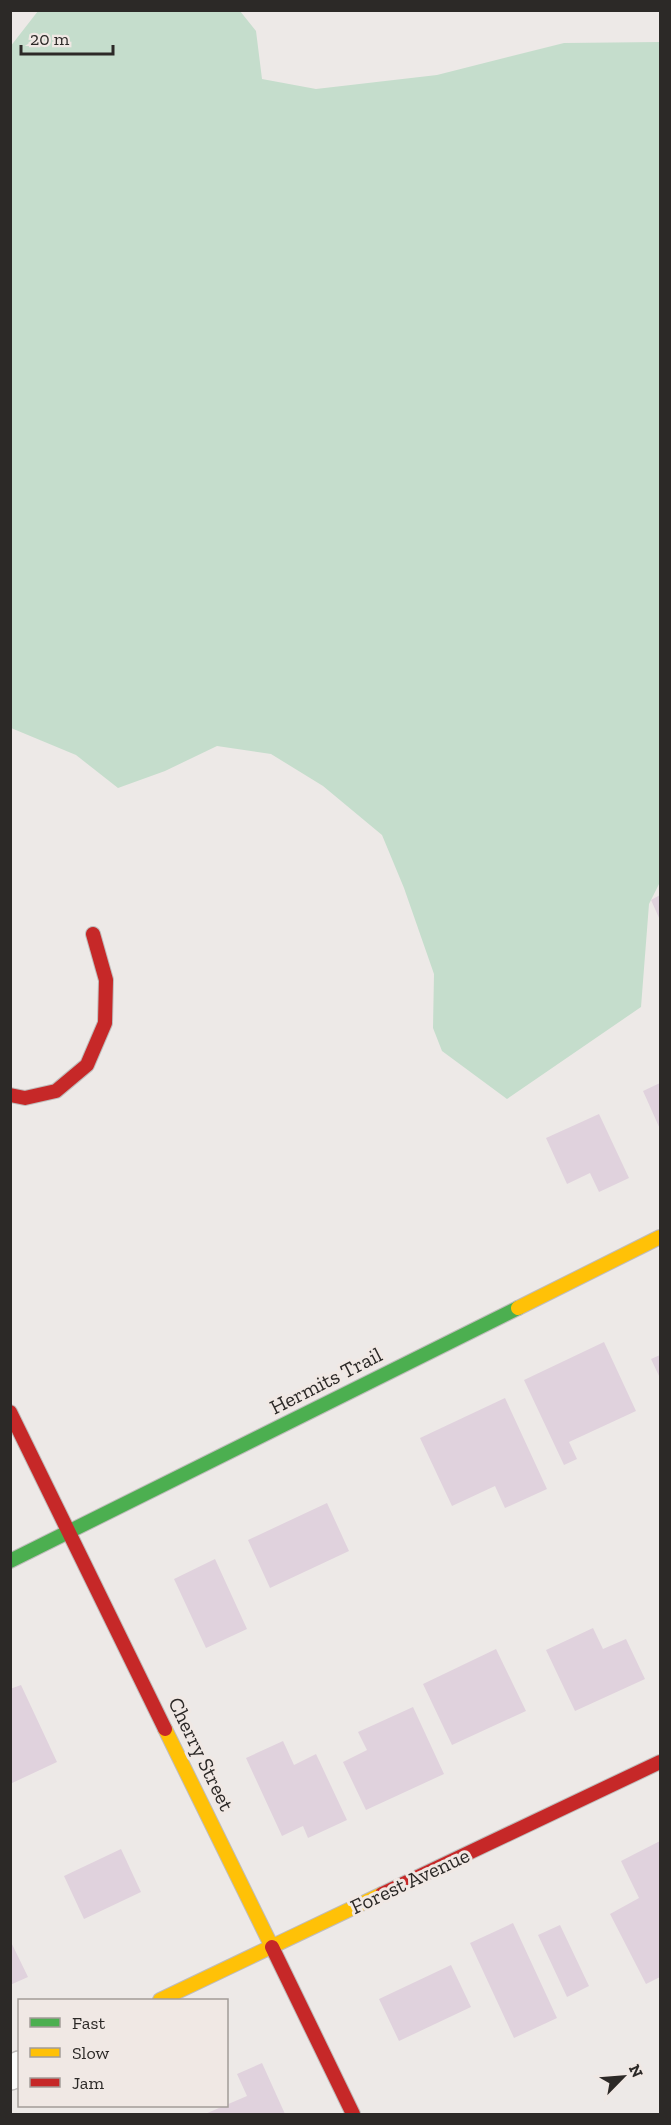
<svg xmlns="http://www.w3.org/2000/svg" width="671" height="2125" viewBox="0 0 671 2125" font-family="'Zilla Slab',serif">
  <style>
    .green { fill: #c5ddcc }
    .building { fill: #e0d2dd }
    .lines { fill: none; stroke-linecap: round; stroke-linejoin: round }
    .street-casing { stroke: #bfbcbb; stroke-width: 36 }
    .fast-casing { stroke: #bfbcbb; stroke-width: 16 }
    .slow-casing { stroke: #bfbcbb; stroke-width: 16 }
    .jam-casing { stroke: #bfbcbb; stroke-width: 16 }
    .street { stroke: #fcfcfb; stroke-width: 33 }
    .fast { stroke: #4caf50; stroke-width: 14 }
    .slow { stroke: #ffc107; stroke-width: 14 }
    .jam { stroke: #c62828; stroke-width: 14 }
    .labels { text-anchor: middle; stroke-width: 6; stroke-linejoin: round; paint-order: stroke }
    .street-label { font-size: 21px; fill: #2c2927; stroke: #f0e8e4 }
  </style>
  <rect width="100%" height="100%" fill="#ede9e7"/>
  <path class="green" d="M38 11H240L256 31 262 79 316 89 437 75 564 43 660 42V882L649 904 641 1007 507 1099 442 1051 433 1028 434 974 404 888 382 835 323 786 271 754 217 746 165 771 118 788 76 755 11 728 10 47Z"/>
  <path class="building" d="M660 895V920L651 900Z
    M660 1083V1129L643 1091Z
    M599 1114 629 1178 599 1192 590 1173 567 1184 546 1138Z
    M604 1342 636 1411 569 1442 577 1459 564 1465 524 1380Z
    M660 1355V1378L651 1359Z
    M505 1398 547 1489 505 1508 495 1486 452 1506 420 1438Z
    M327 1503 349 1551 270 1588 248 1540Z
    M215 1559 247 1629 206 1648 174 1579Z
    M593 1628 603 1649 626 1639 645 1679 575 1711 546 1650Z
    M496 1649 526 1711 452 1745 423 1684Z
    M21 1685 57 1762 10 1784V1689Z
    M413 1707 444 1774 366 1810 343 1762 367 1750 358 1732Z
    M283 1741 294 1765 316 1754 347 1820 308 1838 303 1826 282 1836 246 1758Z
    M660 1841V1977L646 1984 610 1914 639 1898 621 1861Z
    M121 1849 141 1892 84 1919 64 1876Z
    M513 1923 557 2018 514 2038 470 1943Z
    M560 1925 589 1986 567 1997 538 1935Z
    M10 1940 28 1977 10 1985Z
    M451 1965 471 2007 399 2041 379 1999Z
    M262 2063 285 2114H205L247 2096 237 2074Z"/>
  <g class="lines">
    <defs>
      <path id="street" d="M10 2073 20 2068"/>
      <path id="fast" d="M10 1561 518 1308"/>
      <path id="slow" d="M518 1308 660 1237
        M165 1729 272 1947
        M160 2000 382 1894"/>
      <path id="jam" d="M10 1095 25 1098 56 1091 87 1065 105 1023 106 980 93 934
        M10 1412 165 1729
        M382 1894 660 1762
        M272 1947 353 2114"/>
    </defs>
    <use href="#street" class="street-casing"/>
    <use href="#fast" class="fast-casing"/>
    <use href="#slow" class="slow-casing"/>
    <use href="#jam" class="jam-casing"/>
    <use href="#street" class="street"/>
    <use href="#fast" class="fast"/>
    <use href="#slow" class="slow"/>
    <use href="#jam" class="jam"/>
  </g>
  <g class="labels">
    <g class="street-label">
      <text transform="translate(326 1381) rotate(-27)" y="7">Hermits Trail</text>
      <text transform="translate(201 1754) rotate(64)" y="7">Cherry Street</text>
      <text transform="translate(410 1881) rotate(-25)" y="7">Forest Avenue</text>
    </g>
  </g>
  <rect width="671" height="2125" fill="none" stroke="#2c2927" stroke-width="24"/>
  <rect x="18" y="1999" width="210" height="108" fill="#f0e8e4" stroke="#a29c98" stroke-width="1.5"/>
  <rect x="30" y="2018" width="30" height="9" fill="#4caf50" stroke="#a29c98" stroke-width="1.5"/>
  <text x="72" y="2029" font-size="18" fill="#2c2927">Fast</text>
  <rect x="30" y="2048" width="30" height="9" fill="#ffc107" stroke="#a29c98" stroke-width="1.5"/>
  <text x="72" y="2059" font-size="18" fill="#2c2927">Slow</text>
  <rect x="30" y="2078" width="30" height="9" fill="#c62828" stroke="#a29c98" stroke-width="1.5"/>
  <text x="72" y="2089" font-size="18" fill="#2c2927">Jam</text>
  <g transform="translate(623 2077) rotate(65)" stroke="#f0e8e4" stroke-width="4.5" paint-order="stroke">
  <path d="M0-4.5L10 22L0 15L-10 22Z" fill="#2c2927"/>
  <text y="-9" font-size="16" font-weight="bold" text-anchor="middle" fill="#2c2927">N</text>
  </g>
  <path d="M21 45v9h92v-9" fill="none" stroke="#2c2927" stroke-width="3"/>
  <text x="30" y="45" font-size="18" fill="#2c2927" stroke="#f0e8e4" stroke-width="4.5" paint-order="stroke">20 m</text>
</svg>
